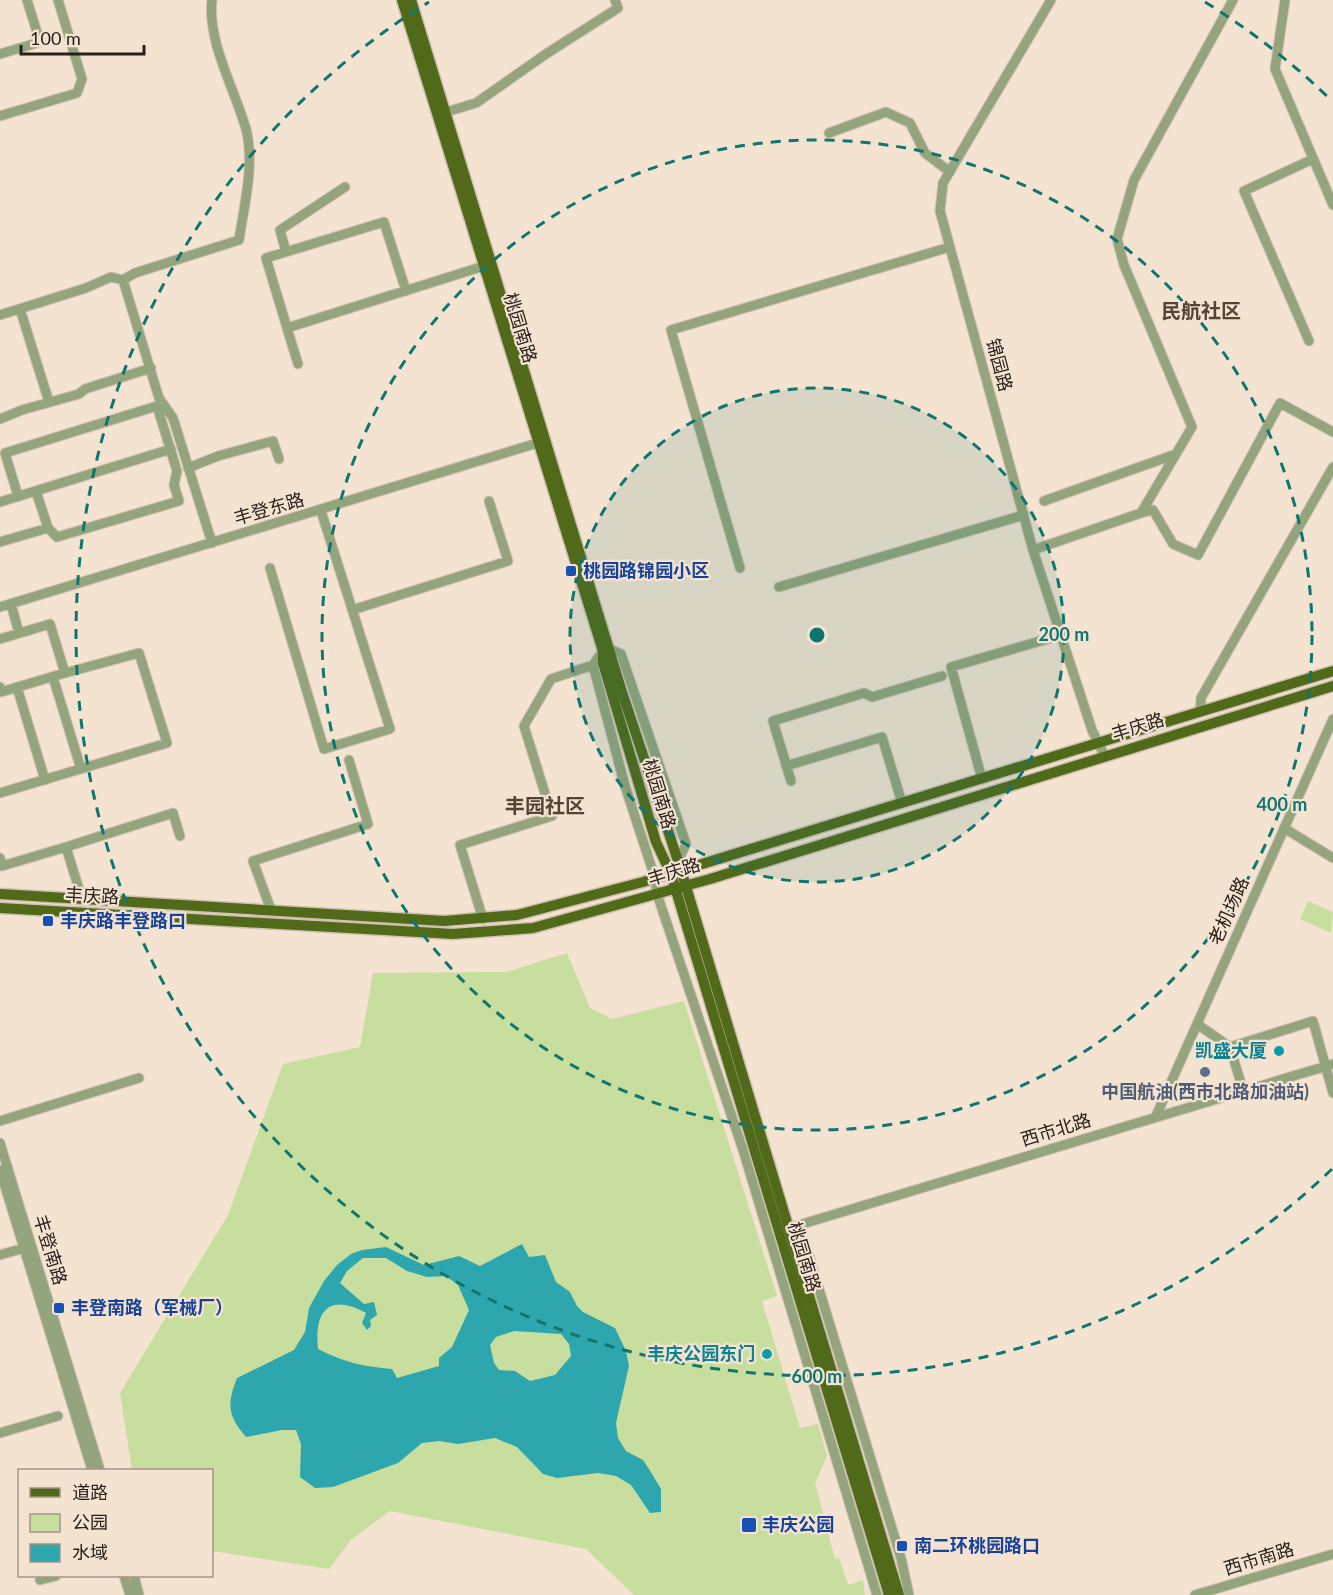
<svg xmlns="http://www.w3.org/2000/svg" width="1333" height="1595" viewBox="0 0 1333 1595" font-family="Lato,'Noto Sans SC',sans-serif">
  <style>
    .green { fill: #c7de9e }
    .water { fill: #2da7ad; fill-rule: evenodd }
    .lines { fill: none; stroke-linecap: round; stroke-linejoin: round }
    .minor-casing { stroke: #d0c0b1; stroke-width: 11 }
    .major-casing { stroke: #d0c0b1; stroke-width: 13 }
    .minor { stroke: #94a47c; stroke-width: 9 }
    .major { stroke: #516a1a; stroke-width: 10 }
    .ring { fill: none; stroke: #0f766e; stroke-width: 3; stroke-dasharray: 10 8 }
    .transit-dot { fill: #1a4fb4; stroke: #f5e3d2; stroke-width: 2 }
    .culture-dot { fill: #0f9aa8; stroke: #f5e3d2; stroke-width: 2 }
    .service-dot { fill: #5c6f8a; stroke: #f5e3d2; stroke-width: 2 }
    .labels { text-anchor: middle; stroke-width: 4.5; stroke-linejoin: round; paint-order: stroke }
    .street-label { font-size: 18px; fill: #28211b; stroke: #f5e3d2 }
    .transit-label { font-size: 18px; font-weight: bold; fill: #164399; stroke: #f5e3d2; text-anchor: start }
    .culture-label { font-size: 18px; font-weight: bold; fill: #0d838f; stroke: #f5e3d2; text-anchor: end }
    .service-label { font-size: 18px; font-weight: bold; fill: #4e5e75; stroke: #f5e3d2 }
    .neighbourhood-label { font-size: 20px; font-weight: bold; fill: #534436; stroke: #f5e3d2 }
    .centre { fill: #0f766e; stroke: #f5e3d2; stroke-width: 3 }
    .ring-label { font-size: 18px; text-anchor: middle; font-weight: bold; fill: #0f766e; stroke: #f5e3d2; stroke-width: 4.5; stroke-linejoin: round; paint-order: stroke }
  </style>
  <rect width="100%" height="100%" fill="#f5e3d2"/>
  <path class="green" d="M1308 901 1333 912 1331 933 1300 919Z
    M567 953 590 1008 612 1019 684 1001 777 1296 762 1301 800 1428 818 1424 827 1456 815 1483 835 1559 839 1558 848 1585 863 1580 865 1595H634L586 1549 390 1511 351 1540 329 1569 212 1551V1470H132L120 1393 228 1215 283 1064 360 1047 373 973 506 972Z"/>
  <path class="water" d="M522 1244 529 1257 545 1255 556 1282 570 1292 577 1306 583 1312 615 1328 626 1351 629 1366 616 1423 618 1438 626 1451 643 1460 649 1469 661 1489V1512L650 1513 631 1485 616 1476 598 1473 557 1478 543 1474 517 1447 495 1438 458 1444 439 1441 422 1443 398 1463 333 1487 315 1488 300 1477 301 1444 296 1430H282L246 1437C227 1415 227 1404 237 1378L294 1350 305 1332 309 1308 324 1281 337 1265 351 1254 362 1250 386 1247 424 1265 459 1256 480 1266ZM363 1258H386L407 1271 427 1277 446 1276 458 1285 469 1310 452 1347 439 1358V1366L397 1378 392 1369C365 1367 343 1362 318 1349 314 1309 330 1293 366 1313L362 1323 367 1330 371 1326 370 1320 377 1315 374 1302 364 1304 340 1283 347 1271ZM514 1331 561 1334 569 1344 571 1356 555 1375 530 1381 515 1371 499 1370 494 1363 490 1345 496 1337Z"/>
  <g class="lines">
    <defs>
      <path id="minor" d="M1051 0 943 183 940 211 1033 550 1092 730 1104 755
        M1285 0 1275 69 1333 205
        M0 54 40 42 27 0
        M446 112 476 103 546 54 618 8 615 0
        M0 116 77 93 82 79 58 0
        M829 133 886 112 910 123 925 153 950 172
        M286 252 280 230 345 187
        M123 280 159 398 173 418 212 543
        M20 309 49 402
        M0 315 86 288 111 277 123 280 135 273 239 240C244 206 255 164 246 129 235 90 207 41 212 0
        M287 328 266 258 384 222 406 291
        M1309 341 1244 191 1313 159
        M298 364 287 328 484 266
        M0 419 22 410 79 394 85 389 151 368
        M188 468 218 456 273 441 279 459
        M18 496 5 453 157 406 177 471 174 485 179 501 57 537 48 528
        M1044 501 1176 454
        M0 502 171 449
        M1141 513 1153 510 1173 544 1198 555 1280 403 1333 432
        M0 542 48 528 36 491
        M1033 550 1141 513 1192 427 1124 265 1117 239 1134 180 1233 0
        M270 568 324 749 390 729 321 511
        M740 568 671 330 950 247
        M779 587 1024 515
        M11 604 19 633
        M0 607 544 441
        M352 610 508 561 489 501
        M0 639 50 624 65 673 1 692 0 687
        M610 649 621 654 686 844 678 861
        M603 651 593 665 625 786 655 878 657 894 743 1150 877 1595
        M53 677 81 769
        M17 687 45 780
        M1200 711 1201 698 1333 467
        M786 766 882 737 902 803
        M982 779 951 667 1061 635
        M791 781 773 721 864 693 872 697 942 676
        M0 793 167 743 139 653 65 673
        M1284 828 1333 858
        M0 858 2 866 66 847
        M82 899 66 847 173 813 180 836
        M271 910 253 861 368 824 349 760
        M483 919 460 845 552 816 524 726 551 679 593 665
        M1197 1024 1230 1047 1243 1090
        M1230 1047 1313 1021 1333 1093
        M1156 1116 1333 719
        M0 1121 139 1078
        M0 1143 100 1470
        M0 1170 92 1470
        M0 1255 24 1248
        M0 1433 58 1416
        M124 1576 130 1595
        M134 1576 139 1595
        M40 1580 56 1576
        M909 1595 901 1558 805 1243 789 1228 1333 1064
        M1195 1595 1333 1554"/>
      <path id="major" d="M402 0 603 651V663L656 842 671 874 889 1595
        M411 0 621 689 681 870 899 1595
        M0 894 444 921 517 915 643 882 1333 671
        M0 908 453 934 533 928 710 879 1333 686"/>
    </defs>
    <use href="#minor" class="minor-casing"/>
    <use href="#major" class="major-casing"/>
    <use href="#minor" class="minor"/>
    <use href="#major" class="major"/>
  </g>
  <circle cx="817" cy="635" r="247" fill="#0f766e" fill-opacity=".12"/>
  <g class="ring">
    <circle cx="817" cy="635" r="247"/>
    <circle cx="817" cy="635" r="495"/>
    <path d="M1332 1169A742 742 0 1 1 429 2M1205 2A742 742 0 0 1 1332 101"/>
  </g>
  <g class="transit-dot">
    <rect x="565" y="565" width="12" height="12" rx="3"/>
    <rect x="42" y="915" width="12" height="12" rx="3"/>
    <rect x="53" y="1302" width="12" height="12" rx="3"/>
    <rect x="741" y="1517" width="16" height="16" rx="3"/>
    <rect x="896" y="1540" width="12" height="12" rx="3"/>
  </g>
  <g class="culture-dot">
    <circle cx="1279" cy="1051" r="6"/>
    <circle cx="767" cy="1354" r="6"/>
  </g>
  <circle class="service-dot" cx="1205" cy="1072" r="6"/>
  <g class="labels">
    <g class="street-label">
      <text transform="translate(520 328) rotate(73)" y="6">桃园南路</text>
      <text transform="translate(999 365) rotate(75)" y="6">锦园路</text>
      <text transform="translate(269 509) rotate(-16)" y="6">丰登东路</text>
      <text transform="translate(1138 727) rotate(-17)" y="6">丰庆路</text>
      <text transform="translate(659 794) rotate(73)" y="6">桃园南路</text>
      <text transform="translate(674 872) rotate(-17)" y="6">丰庆路</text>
      <text transform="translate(92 896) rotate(3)" y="6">丰庆路</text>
      <text transform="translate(1229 911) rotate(-66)" y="6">老机场路</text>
      <text transform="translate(1056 1130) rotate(-17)" y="6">西市北路</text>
      <text transform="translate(50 1250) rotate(73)" y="6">丰登南路</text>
      <text transform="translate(804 1257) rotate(73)" y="6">桃园南路</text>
      <text transform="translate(1259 1559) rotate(-17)" y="6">西市南路</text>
    </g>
    <g class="transit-label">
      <text x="583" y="577">桃园路锦园小区</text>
      <text x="60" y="927">丰庆路丰登路口</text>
      <text x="71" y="1314">丰登南路（军械厂）</text>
      <text x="762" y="1531">丰庆公园</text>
      <text x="914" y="1552">南二环桃园路口</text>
    </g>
    <g class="culture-label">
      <text x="1267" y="1057">凯盛大厦</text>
      <text x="755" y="1360">丰庆公园东门</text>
    </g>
    <g class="service-label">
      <text x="1205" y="1098">中国航油(西市北路加油站)</text>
    </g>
    <g class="neighbourhood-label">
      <text x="1201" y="318">民航社区</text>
      <text x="545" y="813">丰园社区</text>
    </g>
  </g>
  <circle cx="817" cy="635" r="9" class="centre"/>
  <g class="ring-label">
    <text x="1064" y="641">200 m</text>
    <text x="1282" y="811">400 m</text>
    <text x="817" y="1383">600 m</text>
  </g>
  <rect x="18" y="1469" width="195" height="108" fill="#f5e3d2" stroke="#a39589" stroke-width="1.5"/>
  <rect x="30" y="1488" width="30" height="9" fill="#516a1a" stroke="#a39589" stroke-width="1.5"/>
  <text x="72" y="1499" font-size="18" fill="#28211b">道路</text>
  <rect x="30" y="1514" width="30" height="18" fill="#c7de9e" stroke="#a39589" stroke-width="1.5"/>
  <text x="72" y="1529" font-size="18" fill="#28211b">公园</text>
  <rect x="30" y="1544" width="30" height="18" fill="#2da7ad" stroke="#a39589" stroke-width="1.5"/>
  <text x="72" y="1559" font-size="18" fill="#28211b">水域</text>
  <path d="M21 45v9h123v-9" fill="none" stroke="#28211b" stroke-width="3"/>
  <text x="30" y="45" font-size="18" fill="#28211b" stroke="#f5e3d2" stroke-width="4.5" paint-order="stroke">100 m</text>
</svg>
